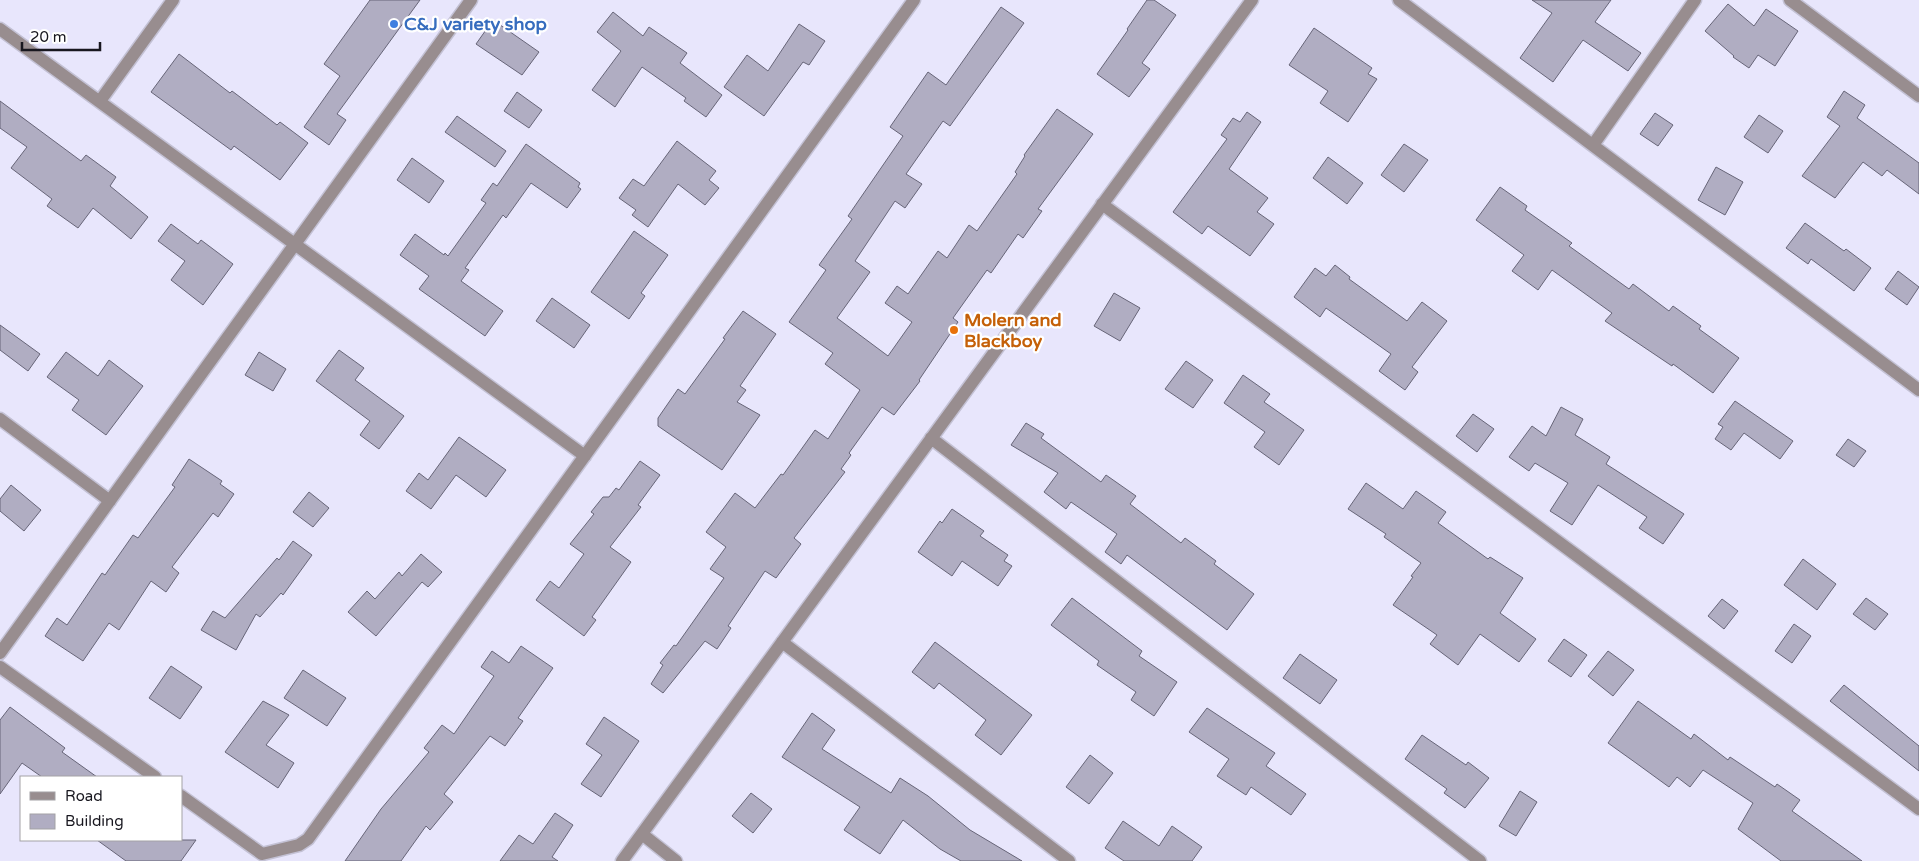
<svg xmlns="http://www.w3.org/2000/svg" width="1919" height="861" viewBox="0 0 1919 861" font-family="'Varela Round',sans-serif">
  <style>
    .building { fill: #b0adc2; stroke: #676578 }
    .lines { fill: none; stroke-linecap: round; stroke-linejoin: round }
    .street-casing { stroke: #c3c1d4; stroke-width: 15 }
    .street { stroke: #988d8f; stroke-width: 12 }
    .shop-dot { fill: #3f7fe0; stroke: #fff; stroke-width: 2 }
    .food-dot { fill: #e8710a; stroke: #fff; stroke-width: 2 }
    .labels { text-anchor: middle; stroke-width: 4.5; stroke-linejoin: round; paint-order: stroke }
    .shop-label { font-size: 18px; font-weight: bold; fill: #366cbe; stroke: #fff; text-anchor: start }
    .food-label { font-size: 18px; font-weight: bold; fill: #c56008; stroke: #fff; text-anchor: start }
  </style>
  <rect width="100%" height="100%" fill="#e8e6fc"/>
  <path class="building" d="M370 0H420L337 114 346 120 329 145 304 127 340 76 324 64Z
    M1147 0H1154L1176 15 1142 63 1150 69 1129 97 1097 74 1128 30 1127 29Z
    M1532 0H1611L1595 22 1641 53 1628 71 1583 40 1553 82 1520 58 1552 13Z
    M1728 4 1754 26 1766 9 1798 31 1775 66 1758 55 1749 68 1733 57 1734 56 1705 31Z
    M1001 7 1024 23 950 126 943 121 906 174 922 184 905 208 895 201 855 261 870 272 837 318 888 356 912 322 885 303 897 286 908 294 938 251 947 258 969 225 977 231 1017 174 1015 172 1025 156 1024 155 1057 109 1093 134 1038 209 1042 211 1023 238 1018 234 991 273 987 270 953 318 958 322 919 380 920 381 894 415 882 407 849 453 851 455 841 469 845 472 794 538 801 544 776 578 765 571 728 626 731 628 717 649 705 641 663 693 651 684 663 665 660 663 674 645 676 646 724 578 710 569 726 547 706 532 735 493 755 508 781 474 783 475 815 430 828 439 860 390 825 364 833 353 789 322 826 270 819 265 852 219 848 216 903 136 890 127 928 72 946 85Z
    M613 12 643 36 649 27 687 53 680 63 722 95 706 117 684 101 686 98 642 67 615 107 592 90 621 51 597 32Z
    M493 20 539 52 522 75 476 44Z
    M799 24 825 41 809 65 803 62 764 116 724 87 747 55 768 71Z
    M1314 28 1372 68 1368 74 1377 79 1348 122 1320 103 1328 91 1289 65Z
    M179 54 230 93 232 91 277 125 280 122 308 143 280 180 234 146 231 150 151 92Z
    M1844 91 1865 105 1857 118 1919 163V194L1887 170 1882 176 1863 162 1835 198 1802 176 1840 126 1827 117Z
    M517 92 542 110 529 128 504 111Z
    M0 101 81 161 86 155 116 177 110 186 148 217 131 239 93 208 78 228 47 206 52 199 11 168 27 147 0 128Z
    M1247 112 1261 122 1229 169 1268 198 1257 212 1274 224 1250 256 1208 226 1202 234 1173 212 1227 139 1221 135 1233 118 1240 122Z
    M1655 113 1673 125 1658 146 1640 134Z
    M1759 115 1783 131 1768 153 1744 137Z
    M457 116 506 151 495 167 445 132Z
    M677 141 716 171 709 180 719 188 705 205 678 184 648 227 632 215 636 210 619 198 633 179 644 186Z
    M526 144 580 183 578 187 581 189 567 208 531 183 506 218 503 215 465 268 469 270 461 281 503 311 485 336 419 289 429 276 400 255 415 234 444 255 445 253 448 256 486 203 481 200 493 183 497 186Z
    M1404 144 1428 160 1404 192 1381 175Z
    M1328 157 1363 183 1347 204 1313 178Z
    M412 158 444 181 429 203 397 180Z
    M1716 167 1743 182 1725 215 1698 200Z
    M1500 187 1527 206 1525 210 1572 243 1569 246 1629 289 1633 284 1669 311 1673 306 1701 326 1699 329 1739 358 1713 393 1673 364 1672 366 1605 321 1612 313 1552 270 1538 290 1512 271 1524 255 1476 220Z
    M1805 223 1844 251 1846 249 1871 268 1854 291 1811 259 1808 264 1786 248Z
    M171 224 198 244 201 240 233 264 203 305 171 280 185 261 158 241Z
    M634 231 668 255 641 293 645 296 629 319 591 292Z
    M1335 265 1350 277 1349 279 1407 321 1422 302 1447 321 1412 367 1418 372 1405 390 1379 371 1391 354 1326 308 1320 317 1294 297 1315 268 1326 276Z
    M1898 271 1919 287 1907 305 1885 289Z
    M1114 293 1140 308 1120 341 1094 326Z
    M552 298 590 325 574 348 536 321Z
    M743 311 776 334 740 386 746 390 737 402 760 415 722 470 658 426V418L678 389 685 394 725 339 723 338Z
    M0 325 40 354 28 371 0 350Z
    M339 350 364 368 355 380 404 416 379 449 360 435 370 421 316 381Z
    M66 352 98 376 109 360 143 386 106 435 72 410 79 400 47 377Z
    M259 352 286 369 273 391 245 375Z
    M1186 361 1213 380 1193 408 1165 389Z
    M1243 375 1270 394 1264 402 1304 430 1279 465 1254 447 1265 432 1224 403Z
    M1735 401 1793 441 1780 459 1744 433 1731 450 1715 439 1723 427 1718 424Z
    M1561 407 1583 419 1575 435 1610 457 1606 464 1684 514 1663 544 1639 528 1647 517 1598 485 1572 525 1550 511 1568 483 1535 463 1529 471 1509 457 1532 426 1546 436Z
    M1473 414 1494 429 1477 452 1456 436Z
    M1026 423 1044 434 1041 438 1101 482 1106 475 1136 496 1130 504 1181 543 1185 538 1216 561 1214 564 1254 594 1227 630 1127 555 1121 564 1105 552 1117 534 1071 502 1066 509 1044 492 1058 473 1011 445Z
    M459 437 506 470 486 497 456 475 431 509 406 491 419 473 428 480Z
    M1848 439 1866 451 1854 467 1836 455Z
    M189 459 222 481 220 484 234 494 218 517 213 513 172 567 179 573 166 592 151 581 119 630 109 623 83 661 45 636 57 618 67 625 102 573 105 575 133 535 138 538 175 487 172 485Z
    M640 461 660 475 638 505 641 507 610 547 631 562 592 617 596 620 584 636 536 600 550 581 559 588 584 554 570 544 594 514 591 512 603 497H609L616 488 619 490Z
    M1366 483 1403 509 1416 491 1446 512 1438 523 1488 559 1490 557 1523 578 1500 613 1536 639 1519 662 1480 634 1458 665 1430 644 1437 635 1393 605 1413 577 1411 576 1421 563 1384 537 1386 534 1348 509Z
    M11 485 41 510 24 531 0 511V499Z
    M309 492 329 508 313 527 293 512Z
    M952 509 984 531 980 536 1008 555 1004 561 1012 566 998 586 962 561 952 576 918 552 940 521 942 523Z
    M293 541 312 555 283 595 281 593 260 617 256 614 236 650 201 630 213 611 225 618 277 558 279 560Z
    M421 554 442 572 428 587 422 582 376 636 348 612 367 591 375 599 399 572 402 576Z
    M1803 559 1836 584 1817 610 1784 585Z
    M1072 598 1142 651 1139 656 1177 682 1154 716 1131 700 1136 692 1097 665 1099 661 1051 625Z
    M1866 598 1888 614 1875 630 1853 614Z
    M1722 599 1738 611 1724 629 1708 616Z
    M1794 624 1811 636 1792 663 1775 651Z
    M1564 639 1587 655 1571 677 1548 661Z
    M935 642 1032 715 1001 755 975 735 986 720 939 683 934 689 912 672Z
    M521 646 553 668 518 718 523 721 505 746 490 736 444 794 453 802 430 830 426 826 401 861H345L381 809 429 752 424 748 442 725 454 734 494 676 481 667 492 651 509 663Z
    M1608 651 1634 670 1613 696 1588 676Z
    M1300 654 1337 680 1320 704 1283 678Z
    M171 666 202 687 180 719 149 698Z
    M303 670 346 698 327 726 284 698Z
    M1844 685 1919 746V771L1830 701Z
    M263 701 289 715 266 745 294 763 278 788 225 752Z
    M1638 701 1691 739 1694 734 1728 760 1730 757 1775 787 1777 784 1800 800 1792 811 1862 861H1781L1738 829 1753 803 1703 770 1690 787 1677 777 1669 787 1636 763 1608 743Z
    M10 707 65 748 62 752 97 777H42L22 763 0 794V720Z
    M1207 708 1275 753 1266 766 1306 794 1291 815 1251 787 1246 795 1217 776 1229 759 1189 732Z
    M812 713 835 730 822 749 891 793 900 778 928 796 970 830 1022 861H961L940 849 903 820 880 854 844 830 860 807 782 757Z
    M604 717 639 741 601 797 581 784 602 755 586 744Z
    M1422 735 1466 765 1468 762 1489 778 1465 808 1444 793 1447 789 1405 759Z
    M1090 755 1113 773 1089 804 1066 787Z
    M1520 791 1537 802 1516 836 1499 826Z
    M751 793 772 809 753 833 732 816Z
    M555 813 573 825 552 857 558 861H500L519 835 533 844Z
    M1123 821 1159 846 1172 826 1202 847 1192 861H1124L1105 848Z
    M97 840H196L181 861H126Z"/>
  <g class="lines">
    <defs>
      <path id="street" d="M1399 0 1919 390
        M1790 0 1919 96
        M0 29 585 456
        M100 101 173 0
        M1593 145 1695 0
        M1102 204 1919 809
        M0 419 110 501
        M931 438 1480 861
        M782 642 1069 861
        M0 653 471 0
        M0 667 155 777
        M181 796 262 854 299 845 308 839 914 0
        M642 834 676 861
        M622 861 1252 0"/>
    </defs>
    <use href="#street" class="street-casing"/>
    <use href="#street" class="street"/>
  </g>
  <circle class="shop-dot" cx="394" cy="24" r="5"/>
  <circle class="food-dot" cx="954" cy="330" r="5"/>
  <g class="labels">
    <g class="shop-label">
      <text x="404" y="30">C&amp;J variety shop</text>
    </g>
    <g class="food-label">
      <text x="964" y="326">Molern and<tspan x="964" dy="21">Blackboy</tspan></text>
    </g>
  </g>
  <rect x="20" y="776" width="162" height="65" fill="#ffffff" stroke="#a3a2a5"/>
  <rect x="30" y="792" width="25" height="8" fill="#988d8f" stroke="#a3a2a5"/>
  <text x="65" y="801" font-size="15" fill="#18171f">Road</text>
  <rect x="30" y="814" width="25" height="15" fill="#b0adc2" stroke="#a3a2a5"/>
  <text x="65" y="826" font-size="15" fill="#18171f">Building</text>
  <path d="M22 42v8h78v-8" fill="none" stroke="#18171f" stroke-width="2.5"/>
  <text x="30" y="42" font-size="15" fill="#18171f" stroke="#ffffff" stroke-width="4" paint-order="stroke">20 m</text>
</svg>
